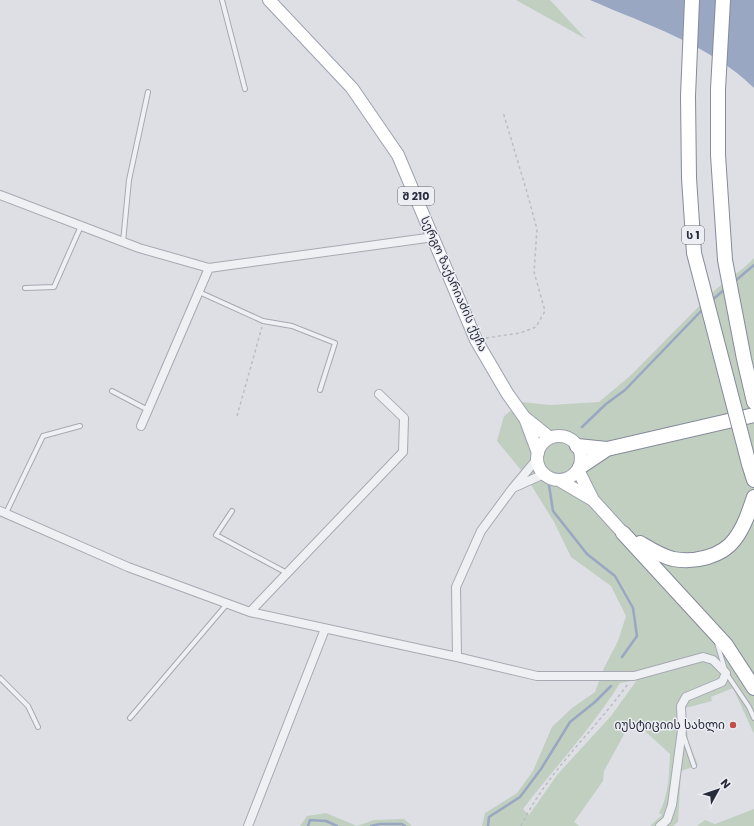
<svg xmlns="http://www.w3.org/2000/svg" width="754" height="826" viewBox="0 0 754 826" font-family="Poppins,'Noto Sans Georgian',sans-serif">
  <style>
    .green { fill: #c0cfbf; fill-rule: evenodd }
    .water { fill: #9aa7c3 }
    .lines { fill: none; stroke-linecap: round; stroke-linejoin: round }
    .stream { stroke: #9aa7c3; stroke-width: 2.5 }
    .lane-casing { stroke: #a7a9b2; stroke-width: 6 }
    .street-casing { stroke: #a7a9b2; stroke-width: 10 }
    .primary-casing { stroke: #9da1b0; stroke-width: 14 }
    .highway-casing { stroke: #868a9b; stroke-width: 16 }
    .path { stroke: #bbbdc4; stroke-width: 1.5; stroke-dasharray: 3 3; stroke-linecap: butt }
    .lane { stroke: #eff0f4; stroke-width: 4 }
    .street { stroke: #eff0f4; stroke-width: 8 }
    .primary { stroke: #fff; stroke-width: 12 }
    .highway { stroke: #fff; stroke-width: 14 }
    .highway-bridge-casing { stroke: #868a9b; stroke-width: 16; stroke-linecap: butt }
    .highway-bridge { stroke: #fff; stroke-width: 14 }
    .poi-dot { fill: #c24d4a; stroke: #eceef3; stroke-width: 1.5 }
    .labels { text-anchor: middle; stroke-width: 3; stroke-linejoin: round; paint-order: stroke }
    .shield { fill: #eceef3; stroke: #636672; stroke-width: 1 }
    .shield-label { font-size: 11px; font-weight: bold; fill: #282b3b }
    .street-label { font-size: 12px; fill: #282b3b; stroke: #eceef3 }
    .poi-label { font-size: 12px; fill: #282b3b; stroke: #eceef3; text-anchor: end }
  </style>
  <rect width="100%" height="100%" fill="#dddfe5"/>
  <path class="green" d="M516 0H550L586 39Z
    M754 258V734L733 688 711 697 712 701 685 708 688 740 698 765 681 771 678 822 673 826H650L662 815 659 813C669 795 669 774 670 754L635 722 628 727 604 771 603 781 574 822 579 826H482L485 813 517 793 533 771 552 727 572 708 595 692 604 668 618 641 626 616 611 586 571 557 554 522 525 475 497 441 504 416 521 402 550 405 599 402 630 376 716 289 746 266ZM637 680 611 716 557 775 529 815 523 809C555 767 592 728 620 683Z
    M754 809V826H697L705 820 715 824Z
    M326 813 357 826H300L307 816Z
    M404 819 412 826H357L374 820Z"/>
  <path class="water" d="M590 0H754V88C709 44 647 25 590 0Z"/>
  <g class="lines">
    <path class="stream" d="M734 282 754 265
      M711 301 725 289
      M582 427 606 404 625 390 703 309
      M549 485 553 511 587 554 615 576 633 608 637 636 622 657
      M308 826 310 820 326 821 337 826
      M371 826 380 824H402L405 826
      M488 826 489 817 520 797 541 769 570 722 595 702 611 686"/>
    <defs>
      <path id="lane" d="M222 0 245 89
        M123 242 129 180 148 92
        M25 288 54 287 81 226
        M199 292 263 321 292 326 335 343 320 390
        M112 391 148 410
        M232 511 216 535 287 573
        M6 513 43 436 80 426
        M717 643 726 673 749 707 754 718
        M0 678 28 706 38 727
        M130 718 227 604
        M683 734 694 766"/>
      <path id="street" d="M0 195 139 248 209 268 434 237
        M141 426 209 268
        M515 487 544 474
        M0 511 128 567 250 612 457 657 537 676H634L703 657 713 660 726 673 722 682 686 697 681 706 682 730 672 805 667 820 660 826
        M250 612 403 452 404 418 379 394
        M457 657 456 587 481 531 512 489 537 459
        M248 826 325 629"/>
      <path id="primary" d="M269 0 352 88 398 155 476 340 507 393 524 417 550 438
        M525 418 538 453
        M537 458a22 22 0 1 1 44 0a22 22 0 1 1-44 0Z
        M578 470 593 500
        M559 480 593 500 623 533"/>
      <path id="highway" d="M723 0 718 89V155L725 260 744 359 754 402
        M577 446 607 449 754 415
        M749 464 754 480
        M580 467 607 449
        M623 533 726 645 754 688
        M640 543C650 549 661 556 673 559 694 563 722 557 735 539 744 527 749 512 754 497"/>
    </defs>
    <use href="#lane" class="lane-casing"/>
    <use href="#street" class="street-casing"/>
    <use href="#primary" class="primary-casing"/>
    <use href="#highway" class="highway-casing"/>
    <path class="path" d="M486 338 520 333 536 327 545 311 534 272 537 229 526 189 503 112
      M237 416 262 327
      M521 826C547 772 593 732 628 684"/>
    <use href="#lane" class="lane"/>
    <use href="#street" class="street"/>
    <use href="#primary" class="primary"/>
    <use href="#highway" class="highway"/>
    <defs>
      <path id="highway-bridge" d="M692 0 688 96 689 178 694 253 749 464"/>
    </defs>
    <use href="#highway-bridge" class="highway-bridge-casing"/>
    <use href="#highway-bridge" class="highway-bridge"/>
  </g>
  <circle class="poi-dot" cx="733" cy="725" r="4"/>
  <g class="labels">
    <g class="shield">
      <rect x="398" y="187" width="36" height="18" rx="3"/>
      <rect x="682" y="226" width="22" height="18" rx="3"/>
    </g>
    <g class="shield-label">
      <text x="416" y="200">შ 210</text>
      <text x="693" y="239">ს 1</text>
    </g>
    <g class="street-label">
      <text transform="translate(454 284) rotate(66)" y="4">სერგო ზაქარიაძის ქუჩა</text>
    </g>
    <g class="poi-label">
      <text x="725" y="729">იუსტიციის სახლი</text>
    </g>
  </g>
  <g transform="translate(718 790) rotate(50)" stroke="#eceef3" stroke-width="3" paint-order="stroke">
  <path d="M0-3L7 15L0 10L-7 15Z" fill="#282b3b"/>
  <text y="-6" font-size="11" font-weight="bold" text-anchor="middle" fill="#282b3b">N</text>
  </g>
</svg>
